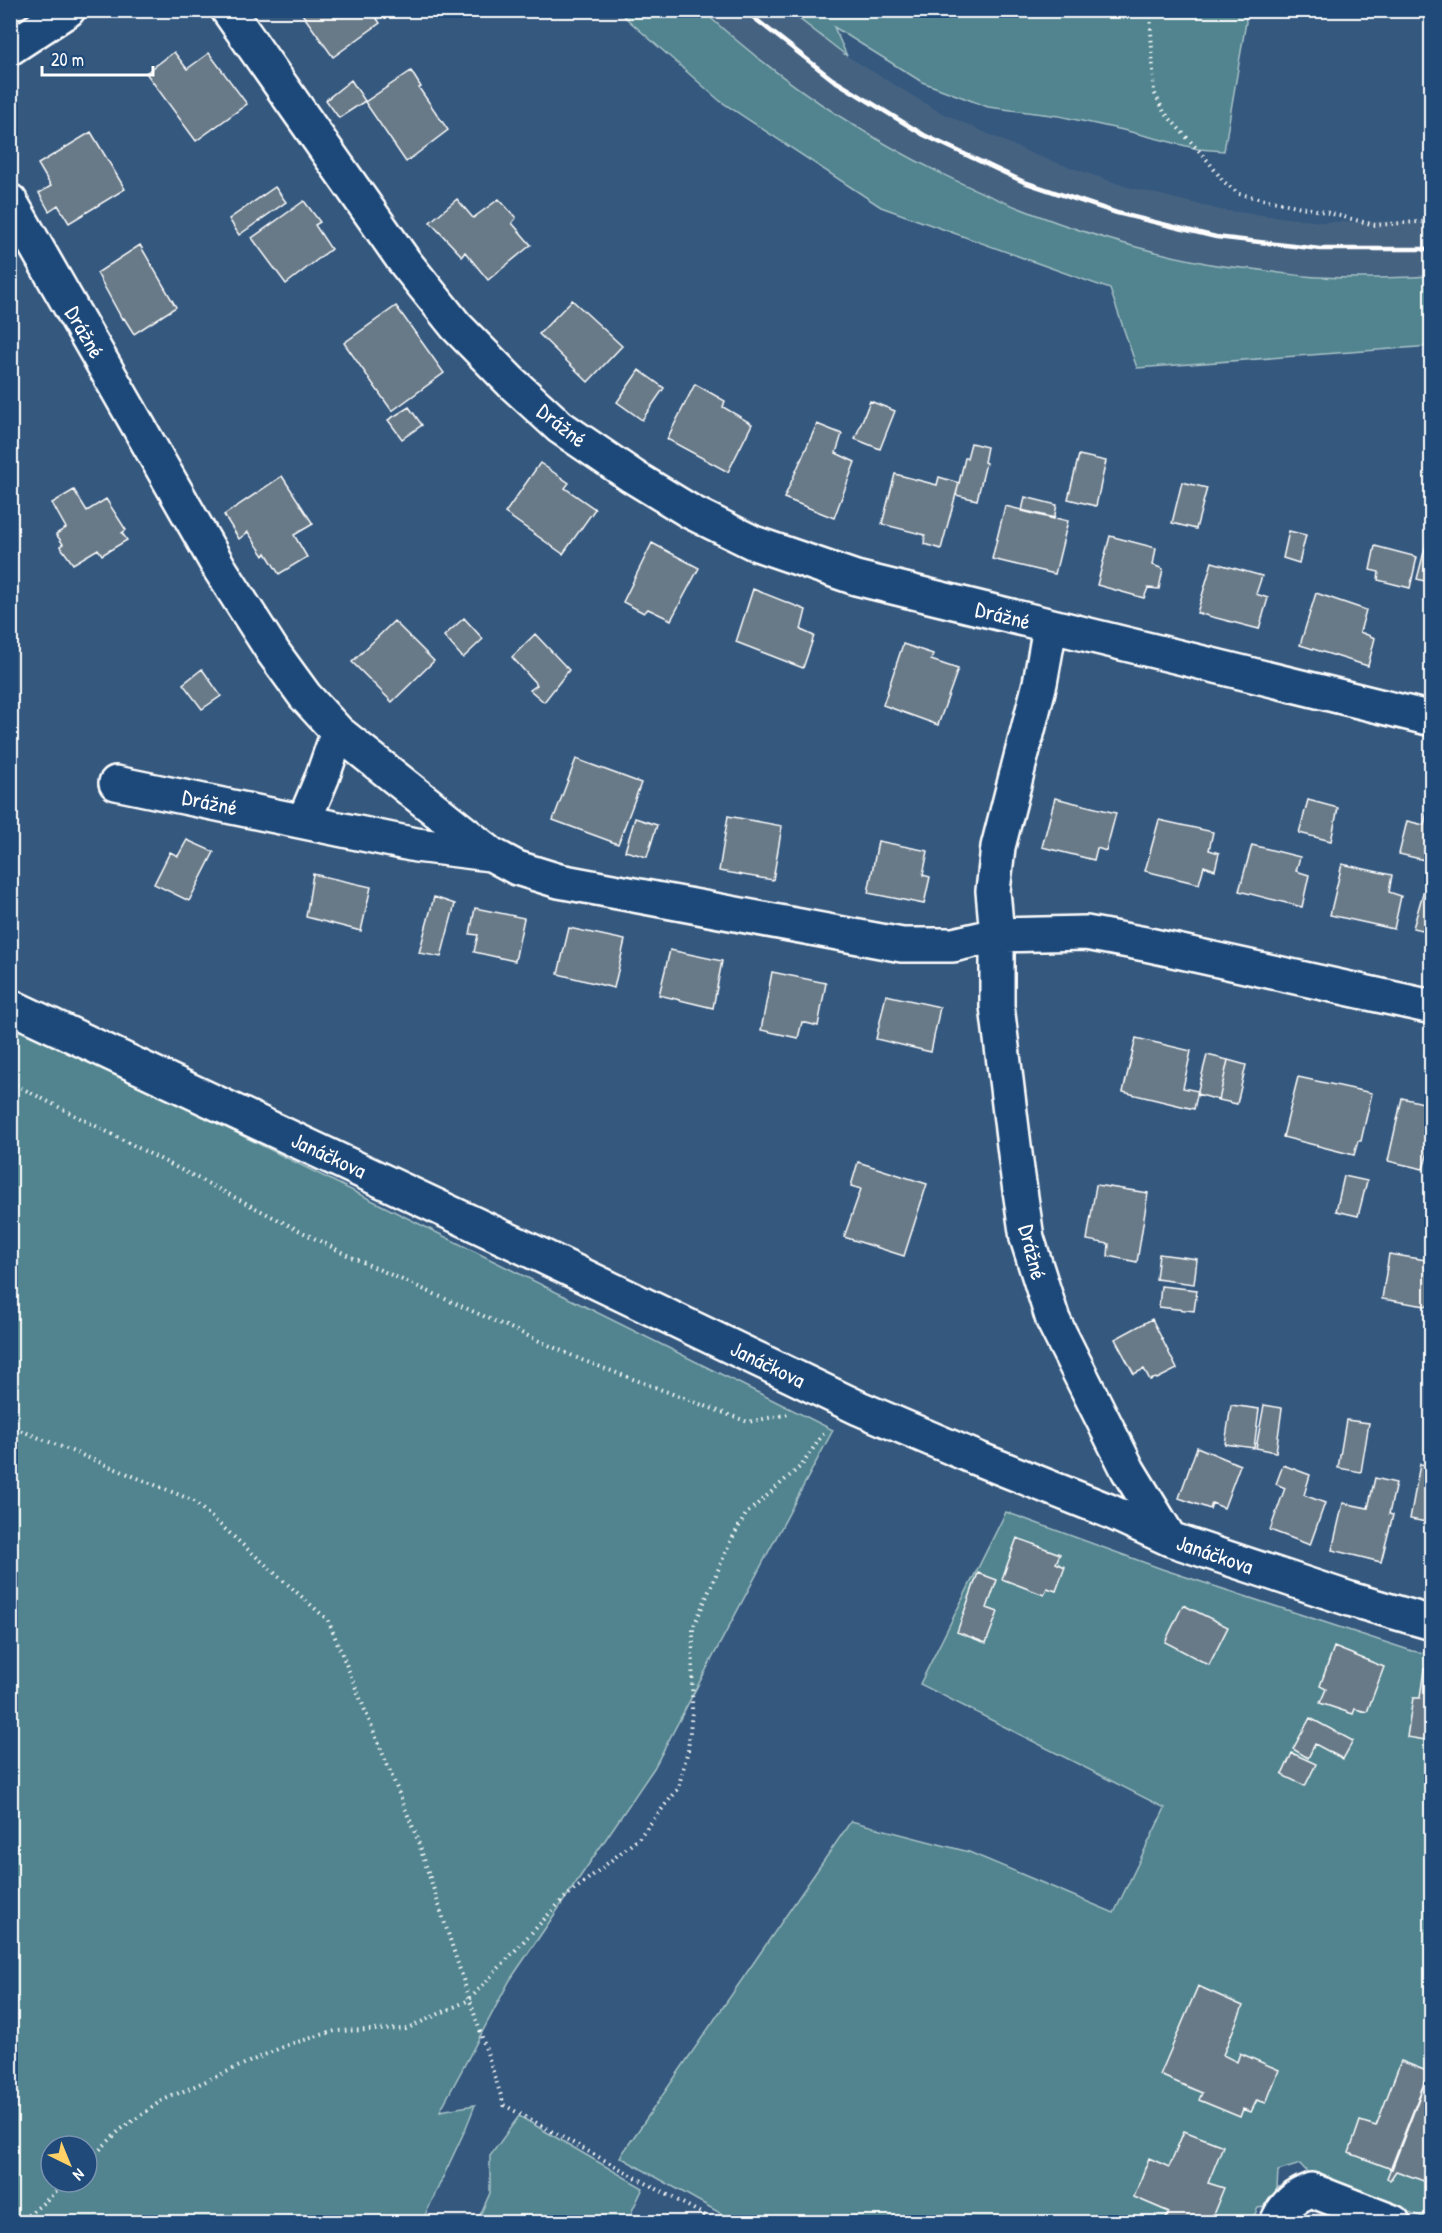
<svg xmlns="http://www.w3.org/2000/svg" width="1442" height="2233" viewBox="0 0 1442 2233" font-family="'Patrick Hand',sans-serif">
  <style>
    .built { fill: #446281 }
    .green { fill: #51848f; stroke: #a8c2c7; stroke-width: 1.5; fill-rule: evenodd }
    .building { fill: #687a88; stroke: #fff; stroke-width: 1.5 }
    .lines { fill: none; stroke-linecap: round; stroke-linejoin: round }
    .minor-casing { stroke: #fff; stroke-width: 38 }
    .path { stroke: #fff; stroke-width: 4; stroke-dasharray: 1.5 4.5; stroke-linecap: butt }
    .minor { stroke: #1f4a7a; stroke-width: 33 }
    .rail { stroke: #fff; stroke-width: 4.5 }
    .labels { text-anchor: middle; stroke-width: 4.5; stroke-linejoin: round; paint-order: stroke }
    .street-label { font-size: 22px; fill: #fff; stroke: #1f4a7a }
  </style>
  <rect width="100%" height="100%" fill="#35587e"/>
  <filter id="ink" filterUnits="userSpaceOnUse"><feTurbulence type="fractalNoise" baseFrequency=".0167" numOctaves="2"/><feDisplacementMap in="SourceGraphic" scale="12" xChannelSelector="R" yChannelSelector="G"/><feConvolveMatrix kernelMatrix="1 2 1 2 8 2 1 2 1" color-interpolation-filters="sRGB"/></filter>
  <g filter="url(#ink)">
    <path class="built" d="M703 11H789L847 56 938 111 1035 155 1125 186 1221 210 1322 222 1431 221V276L1318 277 1212 265 1109 239 1014 207 912 159 816 102 727 33Z"/>
    <path class="green" d="M618 11H703C845 141 1021 227 1210 264 1227 267 1244 268 1260 270 1279 273 1299 276 1318 277 1356 279 1394 278 1431 276V346L1137 368 1110 289 881 207 720 101Z
      M789 11H1245L1246 22 1224 151 1198 149 1123 130 1059 116 988 107 922 82 834 27 847 56Z
      M10 1025 34 1032 833 1430 654 1768 510 1980 440 2111 475 2105 465 2130 422 2222H11ZM51 2146H87V2182H51Z
      M1006 1512 1162 1569 1412 1651 1431 1654V2220L1312 2177 1300 2164 1278 2171 1277 2188 1270 2206 1258 2208 1251 2222H736L620 2157 851 1821 969 1852 1114 1913 1165 1808 920 1684Z
      M519 2116 643 2188 632 2211V2222H477L490 2193V2156Z"/>
    <path class="building" d="M371 10 380 23 333 57 300 11Z
      M174 52 187 69 209 53 247 104 196 141 146 73Z
      M411 71 421 87 419 88 448 130 406 162 365 102Z
      M351 80 365 101 339 118 326 100Z
      M91 132 125 189 69 223 58 205 49 211 39 193 51 186 38 164Z
      M275 187 286 202 239 235 229 219Z
      M457 199 473 218 499 199 516 218 512 223 531 245 488 280 465 252 462 256 430 222Z
      M304 201 320 222 315 225 331 249 286 284 252 238Z
      M140 245 176 307 134 334 124 318 122 319 97 273Z
      M572 300 622 346 588 382 539 334Z
      M396 306 444 373 392 411 344 343Z
      M639 370 664 388 642 420 617 402Z
      M695 384 725 401 723 407 752 424 728 472 667 439Z
      M870 401 895 411 880 449 855 439Z
      M409 407 422 425 402 439 388 420Z
      M817 424 842 434 836 453 855 462 834 518 784 498Z
      M971 443 987 447 984 462 986 463 977 500 956 495 965 458H967Z
      M1079 455 1106 461 1096 506 1068 499Z
      M540 463 569 483 565 488 595 509 563 554 505 513Z
      M895 474 937 485 939 477 959 483 941 549 924 544 925 535 882 524Z
      M282 476 313 524 294 535 307 557 279 574 266 553 264 556 248 532 239 539 224 515Z
      M1182 482 1207 488 1196 529 1172 523Z
      M74 490 87 511 106 499 126 530 122 533 127 540 102 555 98 549 73 564 60 546 63 544 56 534 66 528 52 503Z
      M1025 497 1057 505 1054 519 1022 511Z
      M1005 506 1068 521 1055 574 992 559Z
      M1431 525H1432V583L1417 579Z
      M1289 531 1306 535 1299 563 1283 558Z
      M1110 536 1156 548 1153 565 1163 569 1159 589 1148 588 1144 598 1097 585Z
      M652 543 699 568 671 620 648 609 644 613 623 602Z
      M1375 546 1417 557 1410 588 1378 580 1379 572 1370 570Z
      M1212 562 1262 576 1256 594 1268 598 1259 629 1197 613Z
      M753 589 806 610 801 630 814 636 803 668 736 642Z
      M1316 593 1366 610 1360 632 1375 638 1368 666 1300 645Z
      M464 618 483 639 463 658 444 636Z
      M394 621 434 661 392 702 352 662Z
      M535 634 569 670 544 702 530 690 537 685 512 657Z
      M903 644 933 654 931 660 958 669 938 725 883 705Z
      M202 669 221 696 202 709 183 684Z
      M576 759 641 783 618 844 553 820Z
      M1055 798 1116 813 1106 851 1097 848 1094 860 1042 847Z
      M1308 800 1338 808 1331 841 1299 833Z
      M1428 807 1432 808V851L1429 861 1399 854 1407 821 1424 825Z
      M728 816 782 826 773 880 719 871Z
      M635 818 657 825 647 857 625 851Z
      M1159 820 1213 832 1209 850 1219 853 1215 870 1204 866 1199 884 1145 871Z
      M187 840 214 852 189 901 154 884 170 852 178 856Z
      M878 841 928 851 923 875 930 877 924 904 868 893Z
      M1252 845 1300 857 1296 871 1309 875 1302 907 1239 891Z
      M1342 864 1392 875 1389 892 1401 896 1394 929 1330 915Z
      M313 874 371 887 361 931 306 917Z
      M1425 886 1432 888V932L1413 928Z
      M434 897 455 904 441 957 419 953Z
      M475 908 524 918 515 961 474 952 478 935 470 934Z
      M569 928 625 940 614 988 558 974Z
      M670 950 722 961 713 1008 659 995Z
      M772 972 826 983 818 1026 802 1022 798 1038 761 1030Z
      M886 995 940 1007 931 1052 876 1039Z
      M1136 1038 1191 1051 1183 1088 1198 1091 1194 1109 1123 1092Z
      M1207 1055 1228 1060 1219 1100 1197 1094Z
      M1228 1060 1246 1065 1237 1104 1219 1100Z
      M1298 1077 1372 1093 1361 1141H1358L1354 1155 1283 1137Z
      M1402 1098 1432 1105V1153L1428 1152 1423 1169 1388 1161Z
      M858 1162 927 1184 904 1256 844 1237 861 1189 851 1186Z
      M1344 1176 1367 1181 1358 1216 1336 1211Z
      M1096 1185 1148 1193 1137 1262 1108 1256 1109 1244 1087 1240Z
      M1159 1254 1197 1259 1194 1284 1156 1279Z
      M1389 1254 1432 1261V1307L1382 1299Z
      M1161 1286 1197 1290 1194 1311 1159 1307Z
      M1152 1319 1177 1369 1157 1379 1156 1378 1150 1380 1144 1369 1134 1374 1115 1339Z
      M1231 1405 1259 1409 1254 1448 1225 1444Z
      M1264 1405 1282 1408 1276 1452 1256 1448Z
      M1346 1420 1369 1423 1361 1472 1338 1468Z
      M1197 1447 1240 1465 1224 1508 1212 1503 1210 1509 1179 1498Z
      M1420 1464 1432 1466V1523L1410 1519Z
      M1283 1465 1310 1475 1304 1495 1325 1503 1310 1545 1270 1530 1285 1488 1276 1484Z
      M1375 1478 1396 1483 1389 1514 1393 1515 1381 1562 1332 1550 1343 1503 1368 1508Z
      M1017 1538 1060 1554 1056 1563 1065 1567 1056 1591 1047 1588 1044 1595 1002 1579Z
      M978 1573 997 1580 987 1608 998 1612 986 1643 957 1632Z
      M1183 1605 1228 1627 1209 1665 1165 1642Z
      M1334 1647 1384 1667 1367 1712 1355 1709 1353 1714 1320 1703 1326 1689 1320 1686Z
      M1424 1669 1432 1670V1741L1407 1737 1413 1698H1420Z
      M1310 1718 1353 1741 1343 1759 1315 1744 1308 1758 1293 1749Z
      M1292 1753 1316 1764 1305 1786 1282 1775Z
      M1198 1986 1243 2006 1223 2055 1237 2062 1240 2053 1279 2070 1266 2103 1257 2100 1251 2112 1243 2109 1240 2117 1199 2100 1202 2093 1160 2075Z
      M1401 2061 1429 2072 1392 2169 1349 2153 1360 2121 1376 2126Z
      M1430 2068 1432 2184 1396 2171 1390 2180 1387 2178Z
      M1184 2131 1223 2146 1208 2183 1224 2188 1210 2222H1164L1169 2212 1134 2197 1149 2158 1169 2167Z"/>
    <g class="lines">
      <defs>
        <path id="minor" d="M228 10 404 261 456 326 511 382 560 427 632 476 691 512 754 543 856 578 1432 719
          M10 48 68 10
          M10 201 220 569 273 652 305 696 338 732 491 854 517 868 559 881 902 945H953L997 935 1086 933 1145 944 1432 1007
          M1050 627 1040 683 998 847 993 891 997 935V1006L1017 1170 1027 1238 1053 1320 1128 1470 1170 1539
          M116 783 416 845 490 854
          M304 821 322 778 338 732
          M10 1006 515 1243 859 1408 976 1458 1109 1511 1170 1539 1353 1600 1432 1623
          M1277 2222C1284 2206 1294 2196 1311 2190L1393 2222"/>
      </defs>
      <use href="#minor" class="minor-casing"/>
      <path class="path" d="M1150 10 1154 92 1164 112 1208 161 1223 181 1239 194 1325 212 1375 225 1432 221
        M10 1082 349 1256 582 1360 748 1422 789 1414
        M10 1426 192 1500 328 1620 416 1835 504 2105 717 2222
        M87 2162 120 2130 161 2101 287 2045 335 2031 406 2029 469 2000 563 1899 638 1839 678 1789 688 1750 692 1712 693 1628 730 1542 746 1514 802 1465 825 1431
        M18 2222 41 2205 66 2182"/>
      <use href="#minor" class="minor"/>
      <path class="rail" d="M744 10 832 79 924 135 1024 182 1117 213 1216 237 1320 249H1432"/>
    </g>
  </g>
  <g class="labels">
    <g class="street-label">
      <text transform="translate(85 332) rotate(60)" y="8">Drážné</text>
      <text transform="translate(562 425) rotate(38)" y="8">Drážné</text>
      <text transform="translate(1003 615) rotate(14)" y="8">Drážné</text>
      <text transform="translate(210 802) rotate(12)" y="8">Drážné</text>
      <text transform="translate(329 1155) rotate(25)" y="8">Janáčkova</text>
      <text transform="translate(1033 1252) rotate(76)" y="8">Drážné</text>
      <text transform="translate(768 1364) rotate(26)" y="8">Janáčkova</text>
      <text transform="translate(1215 1554) rotate(19)" y="8">Janáčkova</text>
    </g>
  </g>
  <rect width="1442" height="2233" fill="none" stroke="#1f4a7a" stroke-width="36"/>
  <rect x="18" y="18" width="1406" height="2197" fill="none" stroke="#fff" stroke-width="2" filter="url(#ink)"/>
  <g transform="translate(69 2164) rotate(137)"><circle r="28" fill="#1f4a7a" stroke="#7992af" stroke-width="1.5"/>
  <path d="M0-4.5L10 22L0 15L-10 22Z" fill="#ffd166"/>
  <text y="-9" font-size="16" font-weight="bold" text-anchor="middle" fill="#ffffff">N</text>
  </g>
  <path d="M42 66v9h111v-9" fill="none" stroke="#ffffff" stroke-width="3"/>
  <text x="51" y="66" font-size="18" fill="#ffffff" stroke="#1f4a7a" stroke-width="4.5" paint-order="stroke">20 m</text>
</svg>
